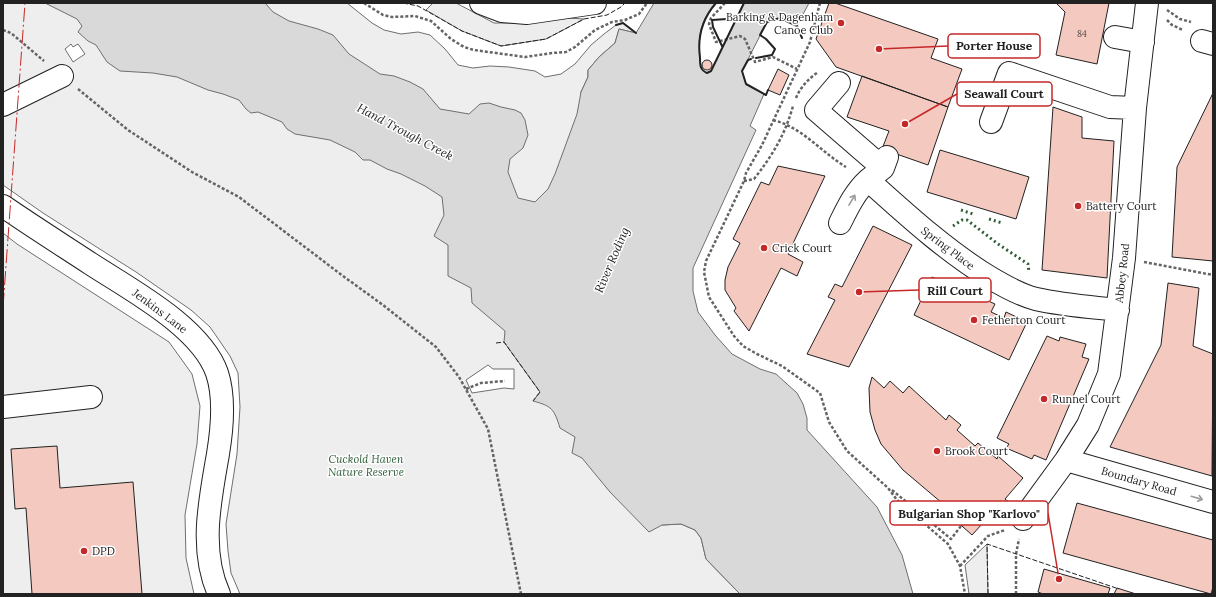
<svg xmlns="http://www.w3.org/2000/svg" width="1216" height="597" viewBox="0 0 1216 597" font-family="Lora,serif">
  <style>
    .green { fill: #eee; stroke: #6f6f6f; fill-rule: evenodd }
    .parking { fill: #ededed; stroke: #6f6f6f }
    .water { fill: #d9d9d9; stroke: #6f6f6f }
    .building { fill: #f3c9c0; stroke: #222 }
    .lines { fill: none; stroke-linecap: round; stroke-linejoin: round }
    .minor-casing { stroke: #222; stroke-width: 24 }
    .path { stroke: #646464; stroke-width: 2.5; stroke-dasharray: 3 2; stroke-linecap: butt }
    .minor { stroke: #fff; stroke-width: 22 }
    .hedge { stroke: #2f5e38; stroke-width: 3; stroke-dasharray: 2 3; stroke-linecap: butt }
    .fence { stroke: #222; stroke-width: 1; stroke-dasharray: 5 2; stroke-linecap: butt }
    .wall { stroke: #222; stroke-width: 2 }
    .power { stroke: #c62828; stroke-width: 1; stroke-dasharray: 14 3 2 3; stroke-linecap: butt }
    .oneway { stroke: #9c9c9c }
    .poi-dot { fill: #c62828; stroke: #fff; stroke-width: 1.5 }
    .labels { text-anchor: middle; stroke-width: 3; stroke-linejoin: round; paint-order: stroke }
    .number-label { font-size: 9px; fill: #564c4a }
    .poi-label { font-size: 11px; fill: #222; stroke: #fff; text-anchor: start }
    .street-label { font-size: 11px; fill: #222; stroke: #fff }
    .park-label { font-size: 11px; font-style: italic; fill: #2f5e38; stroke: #fff }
    .water-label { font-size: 12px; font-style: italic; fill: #222; stroke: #fff }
    .leader { fill: none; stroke: #c62828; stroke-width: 1.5 }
    .callout-dot { fill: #c62828; stroke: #fff; stroke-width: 1.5 }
    .callout { fill: #fff; stroke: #c62828; stroke-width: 1.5 }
    .callout-label { font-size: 12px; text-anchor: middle; font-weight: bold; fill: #222 }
  </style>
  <rect width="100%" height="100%" fill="#fff"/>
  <path class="green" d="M3 3H347L372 23 384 30 401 34 418 32 430 35 445 49 458 65 473 68 490 66 509 67 535 71 545 77 561 74 575 64 591 45 604 34 616 25 623 23 636 33 619 29 615 43 599 57 588 70V77L581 92 662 525 681 524 695 530 701 538 706 559 740 594H240L231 573 228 551 226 524 237 454 240 407 238 373 230 356 210 327 191 310 136 272 43 213 3 185ZM71 44 73 47 78 44 85 54 73 62 65 49ZM488 365 493 369H514V389L504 388 472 393 466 380Z
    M3 233 17 244 169 342 192 374 200 406 197 444 185 515 186 558 194 594H3Z
    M987 544 988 594H969L965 565Z"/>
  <path class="parking" d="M433 3H456L494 23H531L568 18 584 19 546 39 501 46 462 31 426 10Z"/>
  <path class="water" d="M45 3H265L273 12 289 21 318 29 333 35 349 54 380 74 394 76 410 82 423 89 440 109 469 114 480 104 489 103 501 107 515 110 521 113 525 120 528 135 523 148 510 159 508 172 518 198 535 202 548 189 555 174 577 114 581 92 588 77V70L599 57 615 43 619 29 636 33 654 3H716C697 25 698 40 701 67L703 70 707 73 711 71 744 3H809L797 26 780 18 767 22 742 71 746 84 764 94 750 126 756 130 693 268V291L698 312 715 335 732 354 760 369 776 374 797 393 803 404 807 418V430L877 507 902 555 913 594H740L706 559 701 538 695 530 681 524 662 525 649 532 610 492 582 458 572 453 575 437 560 428C554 409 552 406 533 401L540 392 504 342 505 331 472 303 471 288 448 276V245L434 236 444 215 442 197 425 186 401 174 387 169 370 160H363L355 152 330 140 295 134 287 129 282 122 258 112 251 113 246 109 239 100 223 94 208 90 177 77 153 73 120 71 107 62 96 45 88 41 78 32 82 26 77 19Z"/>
  <path class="building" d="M829 3H835L938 39 931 58 962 69 948 107 836 67 816 39Z
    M1056 3H1109L1097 64 1056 55 1065 12Z
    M702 65a5 5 0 1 1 10 0a5 5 0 1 1-10 0Z
    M778 69 789 75 780 95 768 90Z
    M862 76 948 107 928 165 882 149 889 131 847 117Z
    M1213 93V261L1172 257 1177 167Z
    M1053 107 1082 117V138L1114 141 1107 278 1042 270Z
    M940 150 1029 177 1016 219 927 192Z
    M778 166 825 176 788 254 803 262 797 276 781 268 749 331 734 311 736 308 725 290V280L728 267 740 243 733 239 761 182 769 185Z
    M873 226 912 245 849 367 807 354 835 300 828 297 835 284 842 287Z
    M932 277 953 287 949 295 957 300 962 289 995 304 991 312 1004 318 1006 312 1027 322 1009 360 914 315Z
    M1168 283 1199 288 1193 346 1213 354 1212 476 1110 447 1161 345Z
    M1047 336 1059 341 1060 337 1086 344 1082 357 1089 359 1046 460 1034 455 1032 459 1006 448 1009 444 997 438Z
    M872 377 884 388 890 381 903 393 909 386 946 420 949 415 961 425 957 430 975 446 978 443 997 459 998 456 1023 478 1005 499 1012 505 1000 519 993 512 972 535 952 517 955 514 903 470 881 444 875 430 870 412 869 388Z
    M57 446 60 488 133 482 142 594H32L26 508 15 509 11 449Z
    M1077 503 1213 540V587L1211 594 1063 553Z
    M1044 569 1110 588 1108 594H1043L1038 592Z
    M1117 588 1136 594H1114Z"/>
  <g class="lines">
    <defs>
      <path id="minor" d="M481 3 502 11 527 13 595 3
        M1115 37 1143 42
        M1202 41 1213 44
        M839 83 816 110 883 168
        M3 105 62 76
        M991 122 1009 73 1110 107 1135 108
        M887 157 883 168 868 180C907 215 945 250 989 277 1004 286 1020 295 1036 299 1062 305 1091 307 1118 310
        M3 206C32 226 62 245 91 264 131 290 201 327 217 373 225 397 222 430 218 454 210 500 199 550 219 594
        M840 223C848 207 855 192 868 180
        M3 407 91 397
        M1066 460 1213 502
        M1023 519 1066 460 1088 425 1109 374 1124 258 1135 108 1147 3"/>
    </defs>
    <use href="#minor" class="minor-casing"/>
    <path class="path" d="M364 3 383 15 392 17 415 16 431 21 451 39 464 47 474 50 525 57 552 53 566 52 575 47 595 30 612 22 625 20 639 14 647 3
      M725 3 711 18 709 24 716 42 740 36 745 39 755 62 773 57 797 69
      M820 3 810 42 762 145 746 173 744 181 706 261 704 272 709 297 734 336 743 346 757 354 782 366 820 393 829 422 847 451 888 488 897 500 948 544 960 566 965 594
      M1167 10 1180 19 1191 22
      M1167 20 1172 25 1183 30
      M3 30 11 33 44 61
      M78 89 128 130 192 172 239 197 343 276 383 305 436 347 459 377 488 429 521 594
      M796 98C800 88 808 79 817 73
      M773 120C802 127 821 152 846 167
      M744 181 754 179C772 156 785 135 793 106
      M1144 262 1213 275
      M466 389 481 383 505 381
      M892 490 951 539 961 526
      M960 566 988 536 1005 530
      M1016 594V554L1019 539"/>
    <use href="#minor" class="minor"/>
    <path class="hedge" d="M961 210 973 214
      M989 219 1002 223
      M953 226 962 220H967L998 244 1028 264 1029 272"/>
    <path class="fence" d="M403 3 418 6 462 31 501 46 546 39 584 19 607 15 621 7 625 3
      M496 343 504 342 540 392 533 401
      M988 594 987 544 1119 589"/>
    <path class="wall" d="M716 3C702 19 697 36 700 58 700 65 700 70 707 73L711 71 744 3
      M616 25 623 23 636 33
      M722 46 713 27 712 20 727 19 735 21
      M756 58 772 55 775 49 766 39 760 35 767 22 780 18 797 26 802 38
      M751 59 748 60 742 71 746 84 766 95 768 90"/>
    <path class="power" d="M3 307 25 3"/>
  </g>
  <defs><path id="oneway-shaft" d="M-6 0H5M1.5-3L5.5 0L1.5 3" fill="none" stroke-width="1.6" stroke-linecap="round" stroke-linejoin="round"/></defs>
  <g class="oneway">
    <use href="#oneway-shaft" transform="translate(852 200) rotate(-59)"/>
    <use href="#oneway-shaft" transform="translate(1197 498) rotate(16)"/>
  </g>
  <g class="poi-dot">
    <circle cx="841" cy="23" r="4"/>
    <circle cx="1078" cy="206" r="4"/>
    <circle cx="764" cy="248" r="4"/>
    <circle cx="974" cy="320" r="4"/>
    <circle cx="1044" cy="399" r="4"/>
    <circle cx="937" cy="451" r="4"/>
    <circle cx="84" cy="551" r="4"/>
  </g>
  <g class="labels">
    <g class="number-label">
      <text x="1082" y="37">84</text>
    </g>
    <g class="poi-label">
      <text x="833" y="21" text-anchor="end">Barking &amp; Dagenham<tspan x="833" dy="13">Canoe Club</tspan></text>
      <text x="1086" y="210">Battery Court</text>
      <text x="772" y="252">Crick Court</text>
      <text x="982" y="324">Fetherton Court</text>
      <text x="1052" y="403">Runnel Court</text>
      <text x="945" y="455">Brook Court</text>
      <text x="92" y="555">DPD</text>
    </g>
    <g class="street-label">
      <text transform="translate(948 248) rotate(37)" y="4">Spring Place</text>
      <text transform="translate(1122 273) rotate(-84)" y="4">Abbey Road</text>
      <text transform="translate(160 311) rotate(37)" y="4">Jenkins Lane</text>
      <text transform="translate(1139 481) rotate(16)" y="4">Boundary Road</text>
    </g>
    <g class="park-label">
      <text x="366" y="463">Cuckold Haven<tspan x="366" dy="13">Nature Reserve</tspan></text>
    </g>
    <g class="water-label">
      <text transform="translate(405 132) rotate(28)" y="4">Hand Trough Creek</text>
      <text transform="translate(612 260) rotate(-67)" y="4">River Roding</text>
    </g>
  </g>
  <path class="leader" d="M879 49L948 46M905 124L957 94M859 292L919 290M1059 579L1048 513"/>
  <g class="callout-dot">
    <circle cx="879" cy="49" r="4"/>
    <circle cx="905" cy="124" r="4"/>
    <circle cx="859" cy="292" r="4"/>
    <circle cx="1059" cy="579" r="4"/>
  </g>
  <g class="callout">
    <rect x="948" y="34" width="92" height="24" rx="4"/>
    <rect x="957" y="82" width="95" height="24" rx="4"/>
    <rect x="919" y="278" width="72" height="24" rx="4"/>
    <rect x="890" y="501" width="158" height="24" rx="4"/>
  </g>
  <g class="callout-label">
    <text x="994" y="50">Porter House</text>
    <text x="1004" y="98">Seawall Court</text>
    <text x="955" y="295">Rill Court</text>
    <text x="969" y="518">Bulgarian Shop "Karlovo"</text>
  </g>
  <rect width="1216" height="597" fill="none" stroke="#222222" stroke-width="8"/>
</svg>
